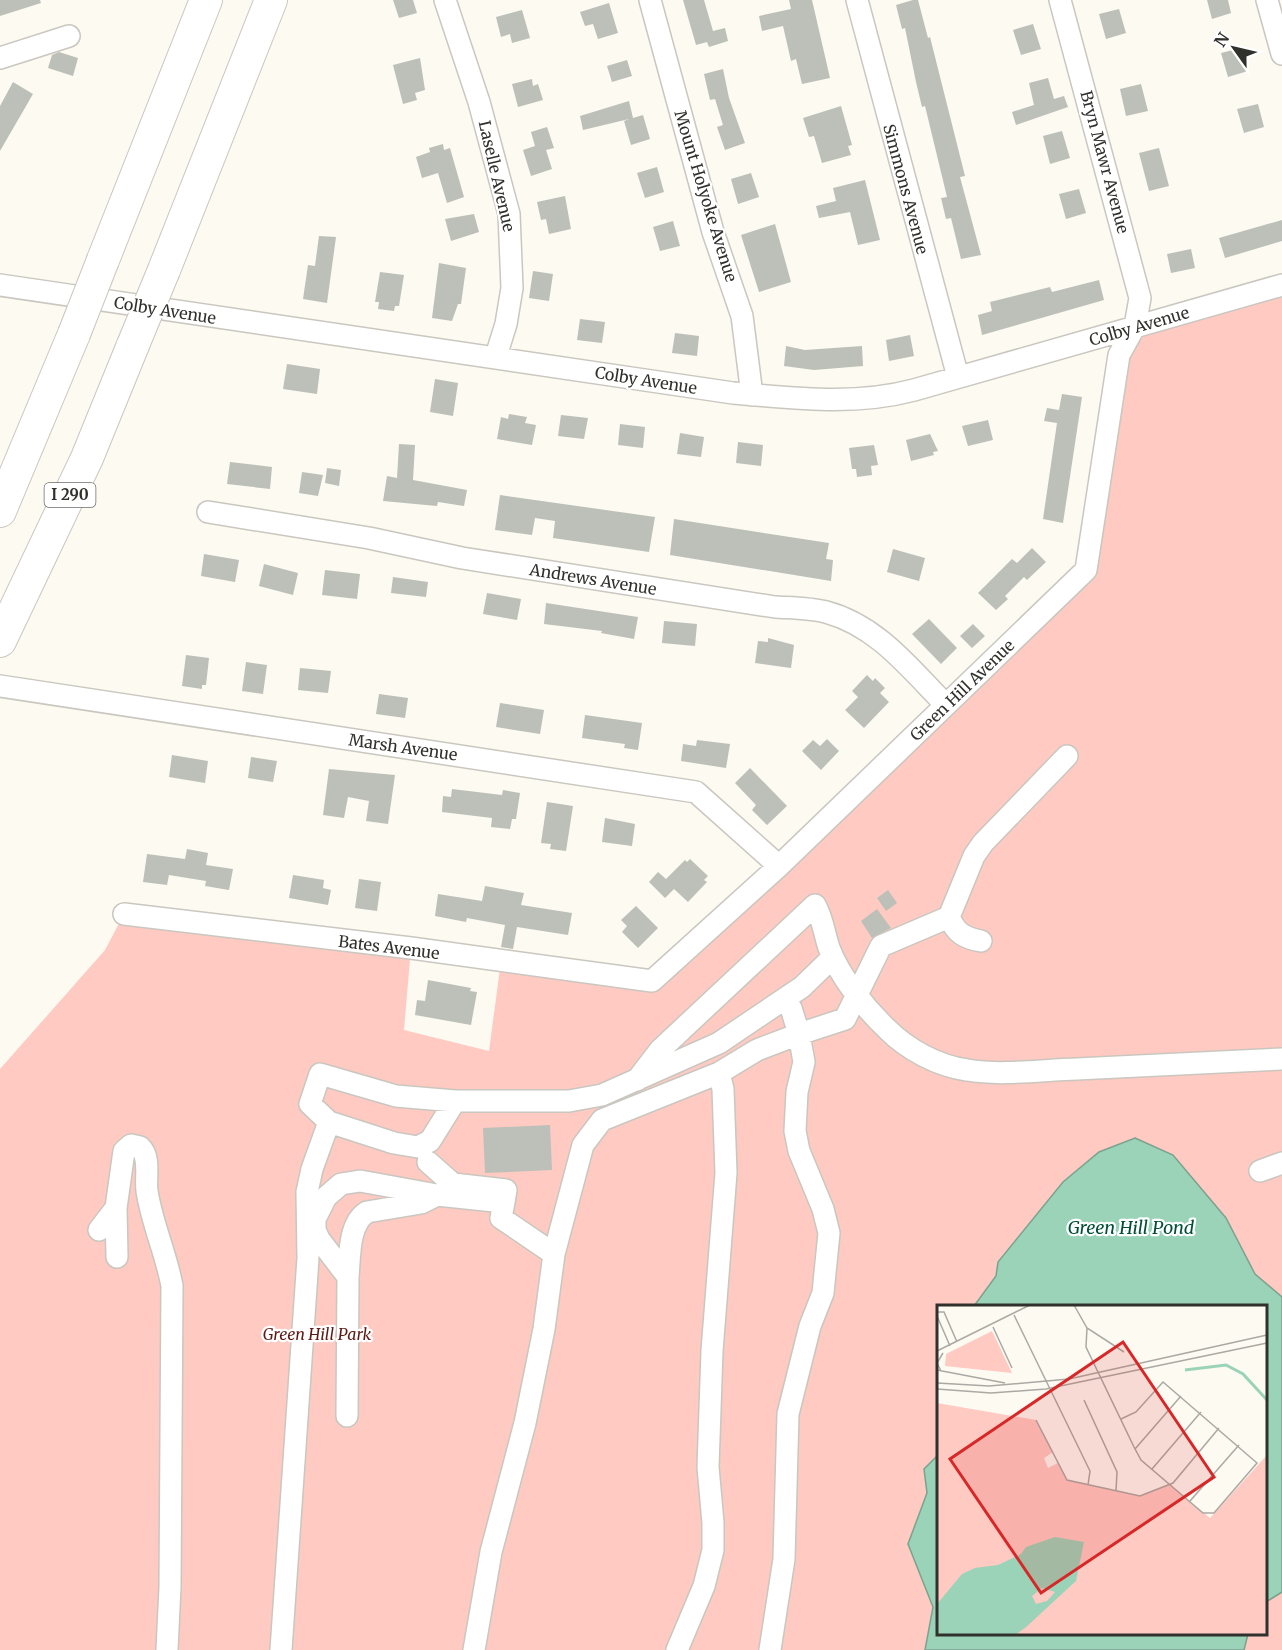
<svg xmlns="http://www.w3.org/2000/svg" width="1282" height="1650" viewBox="0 0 1282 1650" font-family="Merriweather,serif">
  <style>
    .green { fill: #fecac2; fill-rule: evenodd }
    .water { fill: #9bd3b8; stroke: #7ba28e; stroke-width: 1.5 }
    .building { fill: #bcc0b8 }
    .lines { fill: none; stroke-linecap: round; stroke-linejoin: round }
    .minor-casing { stroke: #c9c7bf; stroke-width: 24 }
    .highway-casing { stroke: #c9c7bf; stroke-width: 34 }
    .minor { stroke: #fff; stroke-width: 21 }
    .highway { stroke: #fff; stroke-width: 32 }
    .highway-bridge-casing { stroke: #c9c7bf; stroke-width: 34; stroke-linecap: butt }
    .highway-bridge { stroke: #fff; stroke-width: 32 }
    .labels { text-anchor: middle; stroke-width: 4.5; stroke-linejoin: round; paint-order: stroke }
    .shield { fill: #fff; stroke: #6e6e6c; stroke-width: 1.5 }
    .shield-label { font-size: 15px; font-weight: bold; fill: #30302d }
    .street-label { font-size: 16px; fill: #30302d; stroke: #fff }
    .park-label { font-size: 16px; font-style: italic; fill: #5d1a15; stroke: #fff }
    .water-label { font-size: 18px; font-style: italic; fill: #024f36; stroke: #fff }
    .inset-river { fill: none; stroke: #9bd3b8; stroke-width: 3 }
    .inset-road { fill: none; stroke: #aaa9a3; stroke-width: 1.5 }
    .view { fill: #d62828; fill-opacity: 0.15; stroke: #d62828; stroke-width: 3 }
    .inset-edge { fill: none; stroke: #30302d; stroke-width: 3 }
  </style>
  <rect width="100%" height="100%" fill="#fcfaf1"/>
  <path class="green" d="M1282 285V1650H0V1069L105 950 124 914 411 948 404 1030 489 1051 501 961 652 981 1086 570 1125 342ZM938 1306H1266V1634H938Z"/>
  <path class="water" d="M1135 1138 1173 1155 1226 1218 1255 1274 1282 1297V1592L1266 1602V1306H974L996 1276 998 1262 1063 1182 1099 1152Z
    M938 1455V1634H1248L1244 1650H925L933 1607 908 1544 927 1493 924 1469Z"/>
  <path class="building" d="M0 0H40L41 3 0 16Z
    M393 0H413L417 13 399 18Z
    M683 0H704L713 31 725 28 728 41 709 47 707 42 696 45Z
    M789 0H812L830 78 802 84 796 59 791 61 783 26 762 31 759 16 791 9Z
    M913 0H918L928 38 930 37 965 176 960 177 981 255 961 259 951 218 946 219 941 198 947 197 925 106 922 107 916 82 905 28 902 29 896 5Z
    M1207 0H1228L1231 13 1212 19Z
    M609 3 618 33 598 39 593 24 585 26 580 12Z
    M1119 9 1126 33 1106 39 1099 14Z
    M522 10 530 38 512 43 510 34 501 37 496 17Z
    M1033 24 1041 49 1021 55 1013 30Z
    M1241 48 1248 71 1228 77 1221 53Z
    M59 52 78 58 73 76 48 68 52 55Z
    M420 58 425 90 415 93 417 100 403 104 393 65Z
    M627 60 632 76 612 82 607 66Z
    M723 69 729 98 745 143 725 150 717 127 723 125 715 99 710 100 704 74Z
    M1048 78 1054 99 1064 96 1068 107 1016 125 1012 112 1034 105 1029 83Z
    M532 79 533 86 538 84 543 100 518 107 512 84Z
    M13 82 33 94 0 151V106Z
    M1141 84 1148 111 1126 116 1120 89Z
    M629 101 633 118 643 115 650 139 631 145 624 121 629 119 583 130 580 116Z
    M1258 104 1264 127 1244 133 1237 109Z
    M841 106 852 145 848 146 851 155 822 163 814 136 809 137 803 118Z
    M547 127 554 148 546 150 552 169 531 176 523 150 535 146 531 132Z
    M1062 131 1070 158 1050 164 1043 136Z
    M443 144 444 150 450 148 464 197 447 203 438 173 422 178 416 157 430 152 429 148Z
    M1159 148 1169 186 1149 191 1139 153Z
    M657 167 664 192 645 198 637 173Z
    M751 173 759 197 738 204 731 179Z
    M865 180 880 240 858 245 850 212 819 218 816 206 836 201 833 188Z
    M1079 189 1086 213 1066 219 1059 194Z
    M565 196 571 229 549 234 546 219 541 220 537 202Z
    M474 214 479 232 451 241 445 219Z
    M1282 220V241L1225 258 1219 238Z
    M673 221 680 246 660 251 653 227Z
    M775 224 791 282 759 292 741 235Z
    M319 236 336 237 327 303 303 299 308 265 315 266Z
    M1191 249 1195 268 1171 273 1167 254Z
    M439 263 466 268 461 304H458L452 321 432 318Z
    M533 271 553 274 549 301 529 298Z
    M380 272 404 275 399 306H395L394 311 378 309 379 302H375Z
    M1099 280 1104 300 982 335 978 315 992 311 990 302 1050 287 1052 292Z
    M580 319 605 322 602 343 577 340Z
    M675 333 699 336 697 356 672 353Z
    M910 335 914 356 889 361 886 340Z
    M786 346 805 350 862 346 863 366 814 370 784 366Z
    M287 364 320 369 317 394 283 389Z
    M435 379 458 383 453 416 430 412Z
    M1062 394 1082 397 1063 523 1043 519 1057 423 1044 421 1047 408 1059 410Z
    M509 414 527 417 525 423 536 425 532 445 497 439 501 417 508 419Z
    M561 415 588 418 584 439 558 436Z
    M988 420 993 440 968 446 962 426Z
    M620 424 645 427 643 448 618 445Z
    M680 433 704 437 701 457 677 454Z
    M930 434 938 451 933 452 934 455 911 461 906 440Z
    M738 442 763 445 761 466 736 463Z
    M399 444 415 445 413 480 467 490 464 506 438 502 437 506 383 501 387 476 397 478Z
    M874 445 878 465 871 466 872 475 857 477 856 469H852L849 448Z
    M230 462 272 467 270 489 227 484Z
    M327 468 341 470 339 486 325 483Z
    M302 472 323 475 318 496 299 493Z
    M500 495 655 517 649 552 553 538 555 521 535 518 532 535 495 530Z
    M674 519 829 543 826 559 833 560 831 581 670 555Z
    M1032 548 1046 562 1027 580 1024 577 1005 596 1008 599 996 610 978 593 1012 559 1017 563Z
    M893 549 925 558 919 581 887 572Z
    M204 554 239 560 235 582 201 576Z
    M264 564 298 573 293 595 259 586Z
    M325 570 360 574 357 599 322 595Z
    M393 577 428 582 426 597 391 593Z
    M487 593 521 599 517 620 483 614Z
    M546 603 638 617 634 639 601 633 602 631 544 624Z
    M929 619 957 648 941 664 912 634Z
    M664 621 697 624 695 646 662 643Z
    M973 624 985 636 972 648 960 636Z
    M768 638 794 645 791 668 755 663 758 641 768 642Z
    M186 655 209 658 206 685H202V689L182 686Z
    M246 662 267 665 263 694 242 691Z
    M300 668 331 671 328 693 298 690Z
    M867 675 873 681 875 678 885 688 880 693 889 702 864 728 845 710 858 697 852 691Z
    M379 694 408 698 405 718 376 714Z
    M500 703 544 710 540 734 496 727Z
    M585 715 642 723 638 750 624 748 625 744 582 738Z
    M827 739 839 751 821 770 802 751 813 740 820 746Z
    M697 740 730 744 726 768 681 761 683 744 696 746Z
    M172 755 208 761 205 783 169 777Z
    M251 757 277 761 273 782 248 778Z
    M750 768 787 806 767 825 752 810 756 805 735 783Z
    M329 769 395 775 388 824 366 821 369 801 348 797 344 818 323 815Z
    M452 789 502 795 503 790 520 793 516 819H512L510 829 491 827 492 818 442 812 443 796 451 797Z
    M547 802 573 806 566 851 550 849 551 844 541 843Z
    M605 818 635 824 632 846 602 842Z
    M187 849 208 853 206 865 233 869 229 890 205 886 206 881 169 875 167 885 143 882 147 854 185 859Z
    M690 859 708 876 704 880 707 882 688 902 674 889 665 898 649 882 658 872 666 879 685 860 687 862Z
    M293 875 324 880 323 888 331 890 328 905 289 898Z
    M359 879 381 882 377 911 355 908Z
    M485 886 524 893 521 905 572 913 568 935 517 927 513 949 501 947 505 925 467 918 466 922 435 916 438 894 482 901Z
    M888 890 897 903 886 911 877 898Z
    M636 906 658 928 638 948 622 932 627 926 621 920Z
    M877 909 891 928 872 938 861 921Z
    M428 980 471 988 470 991 477 992 471 1025 415 1015 417 1000 425 1001Z
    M550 1125 552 1170 485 1173 483 1128Z"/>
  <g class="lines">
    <defs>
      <path id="minor" d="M445 0 479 102 509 214 512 288 506 324 496 356
        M650 0 713 232 742 316 752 395
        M857 0 958 377
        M1267 0 1282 54
        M0 58 69 36
        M0 285 733 393C794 398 854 406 914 390L1282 285
        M208 512 369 538 462 558 775 607C791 608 810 608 826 612 878 626 910 669 946 705
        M0 686 696 792 779 866
        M124 914 411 948 652 981 779 866 1086 570 1119 355 1135 326 1140 298 1060 0
        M949 917C956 933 964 938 981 941
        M719 1073 757 1050 799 1034 791 1008
        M637 1080 660 1050 815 905C823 919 824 933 829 948 840 977 865 1008 887 1029 908 1050 938 1066 967 1070 1002 1076 1041 1070 1077 1069 1145 1066 1214 1062 1282 1059
        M455 1101 430 1141 418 1147 394 1143 329 1122 310 1104 320 1074 396 1096 455 1101H569L602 1095 719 1043 802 987 833 957
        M1260 1171 1282 1163
        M116 1208 117 1257
        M99 1230 116 1208 124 1151 131 1145 140 1147C151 1157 145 1178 147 1191 152 1224 166 1253 172 1286L170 1587 167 1650
        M554 1254 583 1145 602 1120 719 1073 723 1089 726 1173 712 1351 708 1467 713 1523V1550L704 1586 677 1650
        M348 1277C350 1257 348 1224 367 1212L421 1203 437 1195
        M347 1416 348 1277 319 1239 315 1230V1219L326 1197 341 1184 360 1181 437 1195 504 1202 506 1190 453 1184 428 1162
        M281 1650 308 1258 307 1192 312 1169 329 1122
        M474 1650 491 1552 525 1423 544 1329 554 1254 501 1218 504 1202
        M770 1650 784 1559 788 1414 810 1326 823 1293 829 1233 823 1209 799 1151 795 1131 797 1092 804 1062 799 1034 845 1019 881 946 949 917 974 856 983 843 1067 756"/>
      <path id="highway" d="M103 260 206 0
        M164 270 271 0
        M0 511 74 334
        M0 641 87 458 133 345"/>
    </defs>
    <use href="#minor" class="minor-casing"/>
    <use href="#highway" class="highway-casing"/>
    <use href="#minor" class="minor"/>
    <use href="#highway" class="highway"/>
    <defs>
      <path id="highway-bridge" d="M74 334 103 260
        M133 345 164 270"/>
    </defs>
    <use href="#highway-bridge" class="highway-bridge-casing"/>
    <use href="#highway-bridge" class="highway-bridge"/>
  </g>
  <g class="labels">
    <rect class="shield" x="44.5" y="483" width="51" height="24" rx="4.5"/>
    <g class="shield-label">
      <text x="70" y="500">I 290</text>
    </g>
    <g class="street-label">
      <text transform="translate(1105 162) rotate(75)" y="6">Bryn Mawr Avenue</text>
      <text transform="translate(497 176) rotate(77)" y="6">Laselle Avenue</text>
      <text transform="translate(906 189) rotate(75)" y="6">Simmons Avenue</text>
      <text transform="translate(706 196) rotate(73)" y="6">Mount Holyoke Avenue</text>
      <text transform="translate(165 310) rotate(9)" y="6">Colby Avenue</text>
      <text transform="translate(1139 326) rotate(-16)" y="6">Colby Avenue</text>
      <text transform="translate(646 380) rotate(9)" y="6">Colby Avenue</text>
      <text transform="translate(593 579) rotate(9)" y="6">Andrews Avenue</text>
      <text transform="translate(962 690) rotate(-44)" y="6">Green Hill Avenue</text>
      <text transform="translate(403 747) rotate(8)" y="6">Marsh Avenue</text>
      <text transform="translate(389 947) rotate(7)" y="6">Bates Avenue</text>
    </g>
    <g class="park-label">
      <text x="317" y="1340">Green Hill Park</text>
    </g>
    <g class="water-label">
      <text x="1131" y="1234">Green Hill Pond</text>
    </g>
  </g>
  <g transform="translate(937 1305)">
    <rect width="330" height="330" fill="#fcfaf1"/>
    <path d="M55 26 75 68 8 61 9 49ZM0 98 99 115 116 147 107 153 111 163 121 158 130 175 203 191 232 179 273 213 330 150V330H0Z" fill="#fecac2"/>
    <path d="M118 232 147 237 139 276 88 323 78 330H0V299L25 269 38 263 61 260 84 249 89 242ZM105 283 118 287 110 296 99 299 95 291Z" fill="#9bd3b8" fill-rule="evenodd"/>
    <path class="inset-river" d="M248 65 289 60 306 69 330 95"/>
    <path class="inset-road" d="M137 0 150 23 187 47M0 7H7L20 37M77 10 153 166 151 180M0 11 13 41M56 22 75 63M150 23 149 42 197 142 204 155 266 208H277L320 158 226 77 199 107 184 114M0 46 93 0M0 65 68 78M4 66 0 58 6 48M0 78 52 81 132 74 330 30M0 84 54 88 109 84 330 38M147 95 180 167 179 186M99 115 130 175 203 191 236 178 282 123M198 144 244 91M215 164 264 107M253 196 302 140"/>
    <path class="view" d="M186 37 277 172 104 288 13 154Z"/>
    <rect width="330" height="330" class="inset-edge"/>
  </g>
  <g transform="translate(1234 48) rotate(304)" stroke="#ffffff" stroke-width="4.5" paint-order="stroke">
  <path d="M0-4.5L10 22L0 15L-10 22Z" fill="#30302d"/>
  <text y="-9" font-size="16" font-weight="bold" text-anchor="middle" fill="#30302d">N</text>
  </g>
</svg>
